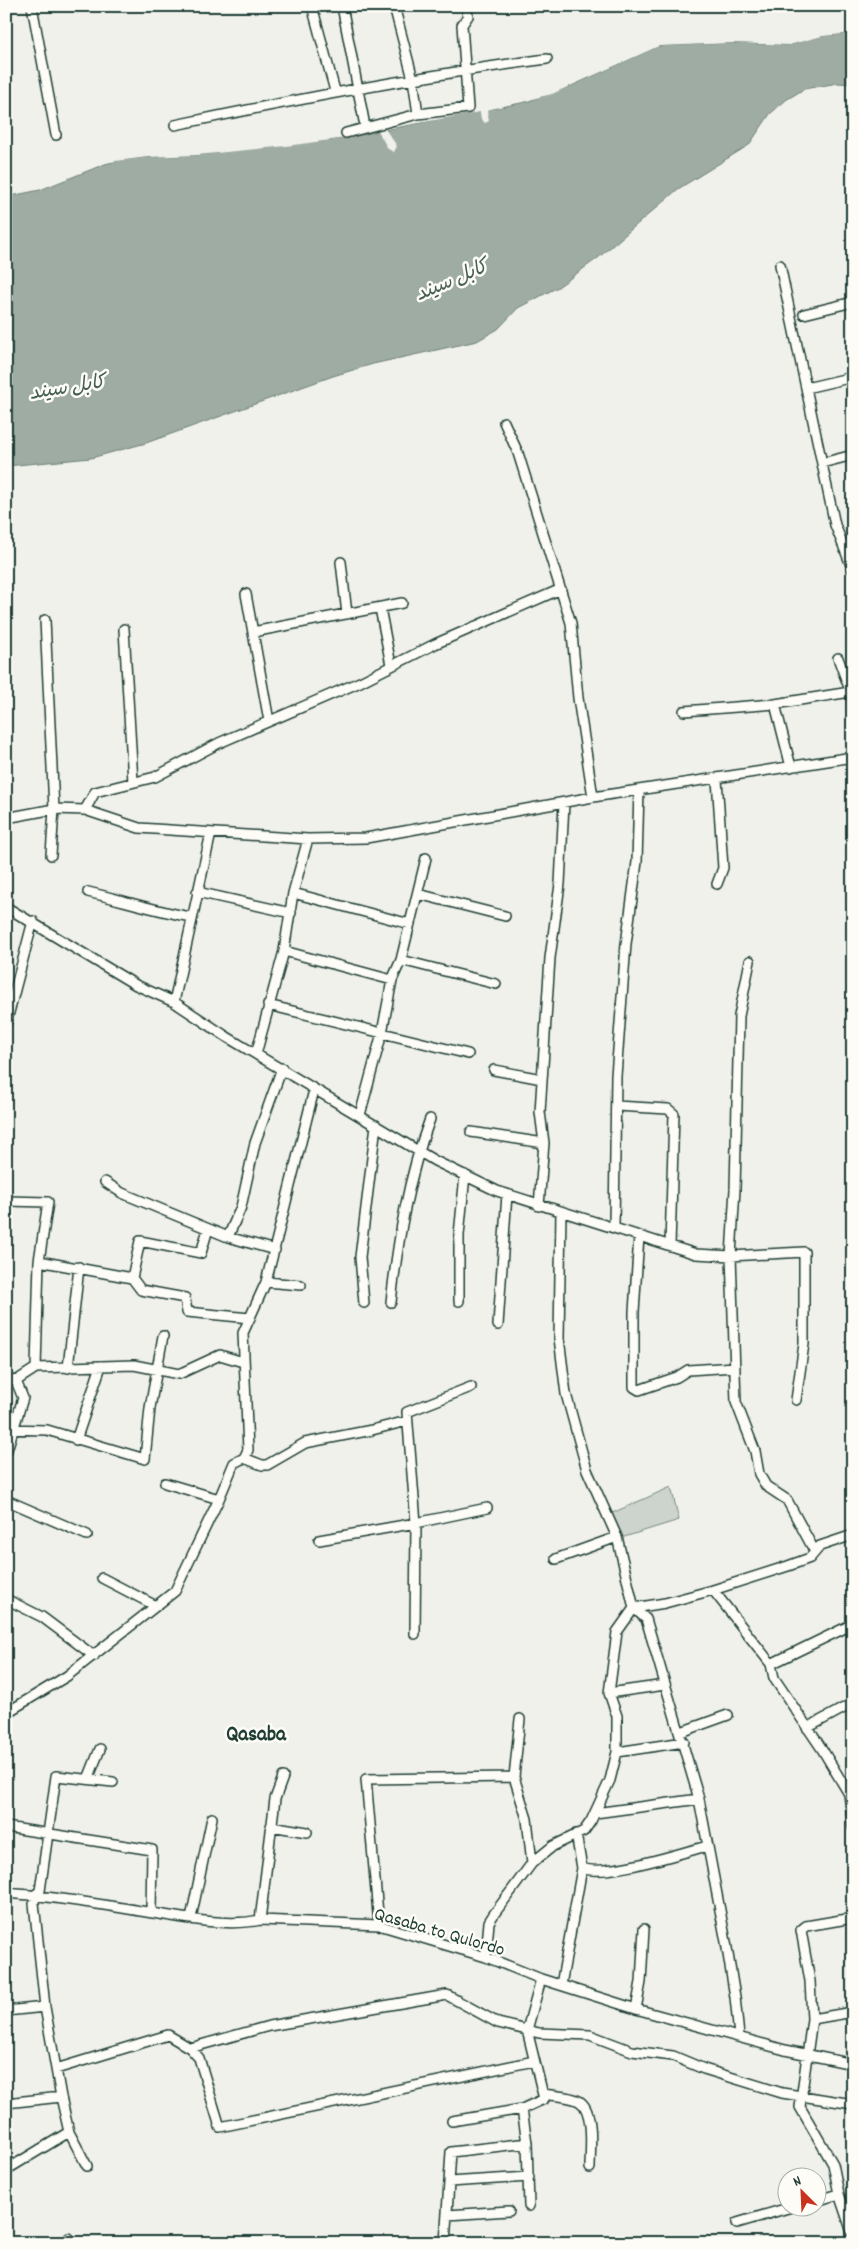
<svg xmlns="http://www.w3.org/2000/svg" width="859" height="2249" viewBox="0 0 859 2249" font-family="Dekko,'Playpen Sans Arabic',sans-serif">
  <style>
    .green { fill: #cdd3cd; stroke: #768880 }
    .water { fill: #9faca4; stroke: #6c8077 }
    .pier { fill: #f0f1eb }
    .lines { fill: none; stroke-linecap: round; stroke-linejoin: round }
    .minor-casing { stroke: #1f3d34; stroke-width: 12 }
    .minor { stroke: #fdfcf7; stroke-width: 9 }
    .labels { text-anchor: middle; stroke-width: 5; stroke-linejoin: round; paint-order: stroke }
    .street-label { font-size: 19px; fill: #1f3d34; stroke: #fdfcf7 }
    .water-label { font-size: 20px; font-style: italic; fill: #455e56; stroke: #fdfcf7 }
    .quarter-label { font-size: 21px; font-weight: bold; fill: #1f3d34; stroke: #fdfcf7 }
  </style>
  <rect width="100%" height="100%" fill="#f0f1eb"/>
  <filter id="ink" filterUnits="userSpaceOnUse"><feTurbulence type="fractalNoise" baseFrequency=".02" numOctaves="2"/><feDisplacementMap in="SourceGraphic" scale="10" xChannelSelector="R" yChannelSelector="G"/><feConvolveMatrix kernelMatrix="1 2 1 2 8 2 1 2 1" color-interpolation-filters="sRGB"/></filter>
  <g filter="url(#ink)">
    <path class="green" d="M671 1487 679 1520 621 1538 610 1514Z"/>
    <path class="water" d="M853 33V84L838 83 804 89 786 100 770 114 749 145 678 189 598 258 558 287 518 308 498 329 477 341 373 364 333 376 146 443 91 458 6 466V197L40 190 105 164 121 160 148 157 198 155 339 139 526 102 571 86 659 46 732 43 789 45 823 36Z"/>
    <path class="pier" d="M853 30V33L823 36 789 45 732 43 659 46 552 94 487 110 489 121 485 123 481 119 480 112 385 129 397 146 394 152 388 149 378 131 339 139 286 146 198 155 148 157 101 163 131 156 198 153 339 137 491 107 551 92 663 42 732 41 789 43 822 33Z"/>
    <g class="lines">
      <defs>
        <path id="minor" d="M32 6 56 135
          M312 6 335 91
          M342 6 364 121
          M394 6 413 79 418 114
          M175 125C298 99 421 75 547 59
          M346 133 418 114 468 108 462 25 468 16 466 6
          M780 265 835 525 853 570
          M804 314 853 302
          M806 388 853 377
          M504 422 518 453 571 623 578 698 593 797
          M822 463 853 455
          M341 562 347 614
          M246 594 269 721
          M380 608 391 665
          M45 620 54 809 51 855
          M124 629 133 782
          M253 632 402 603
          M838 658 853 698
          M775 704 791 767
          M684 711 775 704 850 692
          M717 779 723 868 717 884
          M85 810 95 792 155 777 219 743 360 682 435 644 561 589
          M6 818 54 809 85 810 139 828 308 839 366 838 593 797 853 757
          M88 892C122 900 156 911 191 917
          M197 892 291 913
          M293 893 410 924
          M418 894 505 916
          M6 907 136 985 174 1002 227 1037 435 1161 497 1191 696 1254 731 1256 804 1252V1344L796 1400
          M284 951 392 980
          M401 960 496 984
          M750 961 739 1016 735 1189 731 1256 736 1402 755 1451 759 1474 766 1486 787 1500 815 1552
          M174 1002 211 833
          M268 1005 468 1054
          M6 1024 33 921
          M256 1054 284 951 293 893 308 839
          M494 1070 542 1079
          M616 1106 668 1109 674 1114 670 1246
          M360 1115 382 1033 392 980 401 960 426 858
          M471 1132 544 1143
          M105 1182 122 1193 228 1237 275 1250
          M6 1201 48 1202 39 1261 36 1368
          M539 1206 544 1143 540 1112 550 958 560 884 564 803
          M561 1211 559 1338 566 1394 587 1470 617 1537 634 1608 646 1619 699 1799 726 1942 735 1997 739 2036
          M614 1228 616 1076 626 944 637 862 639 790
          M208 1229 201 1253 140 1241 132 1278 141 1290 185 1298 187 1312 250 1318
          M639 1236 634 1312V1387L639 1390 677 1377 688 1370 735 1367
          M228 1237 241 1207 255 1143 282 1068
          M39 1261 132 1278
          M266 1282 301 1285
          M459 1301V1235L465 1175
          M391 1302C398 1240 408 1177 430 1119
          M364 1303 360 1257 376 1125
          M498 1325 507 1194
          M68 1368 79 1267
          M6 1379 16 1381 36 1368 134 1365 179 1374 220 1355 243 1362
          M6 1429 47 1430 145 1459 150 1408 163 1336
          M76 1440 101 1366
          M6 1453 23 1398 16 1381
          M244 1458 262 1465H267L305 1443 372 1430 407 1421
          M165 1483 219 1499
          M6 1500 87 1535
          M319 1540 416 1523 487 1508
          M556 1559 617 1537
          M102 1578 156 1606
          M713 1590 771 1664 774 1678 822 1749 849 1794 853 1827
          M6 1599 42 1617 94 1656
          M415 1634 416 1523 407 1412 471 1387
          M771 1664 853 1624
          M609 1693 665 1685
          M6 1713 67 1676 175 1591 219 1499 234 1463 244 1458 248 1450 243 1333 266 1282 314 1090
          M520 1719 514 1777 527 1819 532 1863
          M807 1728 853 1703
          M681 1732 728 1715
          M617 1752 684 1742
          M88 1779 100 1749
          M595 1813 699 1799
          M271 1826 307 1832
          M6 1827 152 1850 151 1912
          M582 1868C605 1878 680 1853 707 1846
          M6 1893C50 1896 92 1903 135 1910 173 1916 223 1928 260 1920L379 1925 486 1957 541 1979 636 2009 785 2050 853 2064
          M191 1918 212 1818
          M260 1920 275 1799 283 1777
          M379 1925 366 1779 514 1777
          M486 1957 489 1922 494 1914 532 1863 553 1846 584 1831 591 1821 610 1780 617 1752V1716L609 1693 617 1632 634 1608 665 1603 713 1590 788 1566 810 1558 820 1546 853 1535
          M561 1985 582 1868 576 1834
          M636 2009 641 1982 644 1929
          M6 2011 45 2007
          M853 2012 812 2019 800 2107 833 2164 839 2194 853 2235
          M812 2019 810 1981 801 1930 806 1926 853 1918
          M190 2048 199 2058 220 2127 534 2061
          M56 2069 168 2035 190 2048 269 2026 447 1995 498 2023 539 2033 590 2035 632 2051 673 2056 704 2069 782 2093 853 2104
          M544 2094C554 2096 570 2096 579 2101 595 2110 590 2151 590 2168
          M6 2103 61 2097
          M522 2109 527 2143 529 2206
          M452 2121 522 2109 544 2099 527 2030 541 1979
          M87 2166 69 2132 61 2097 45 2007 34 1903 35 1895 40 1891 56 1776 113 1782
          M6 2170 69 2132
          M449 2182 529 2177
          M816 2201 839 2194
          M447 2215 509 2211
          M737 2223 795 2206
          M67 2243 69 2238
          M445 2243 451 2152 527 2143"/>
      </defs>
      <use href="#minor" class="minor-casing"/>
      <use href="#minor" class="minor"/>
    </g>
  </g>
  <g class="labels">
    <g class="street-label">
      <text transform="translate(440 1930) rotate(16)" y="7">Qasaba to Qulordo</text>
    </g>
    <g class="water-label">
      <text transform="translate(451 279) rotate(-23)" y="7">کابل سيند</text>
      <text transform="translate(67 386) rotate(-9)" y="7">کابل سيند</text>
    </g>
    <g class="quarter-label">
      <text x="256" y="1740">Qasaba</text>
    </g>
  </g>
  <rect width="859" height="2249" fill="none" stroke="#fdfcf7" stroke-width="25"/>
  <rect x="12" y="12" width="834" height="2224" fill="none" stroke="#1f3d34" stroke-width="2" filter="url(#ink)"/>
  <g transform="translate(802 2192) rotate(336)"><circle r="24" fill="#fdfcf7" stroke="#a4b0a9"/>
  <path d="M0-4L9 19L0 12L-9 19Z" fill="#c8321e"/>
  <text y="-8" font-size="14" font-weight="bold" text-anchor="middle" fill="#1f3d34">N</text>
  </g>
</svg>
